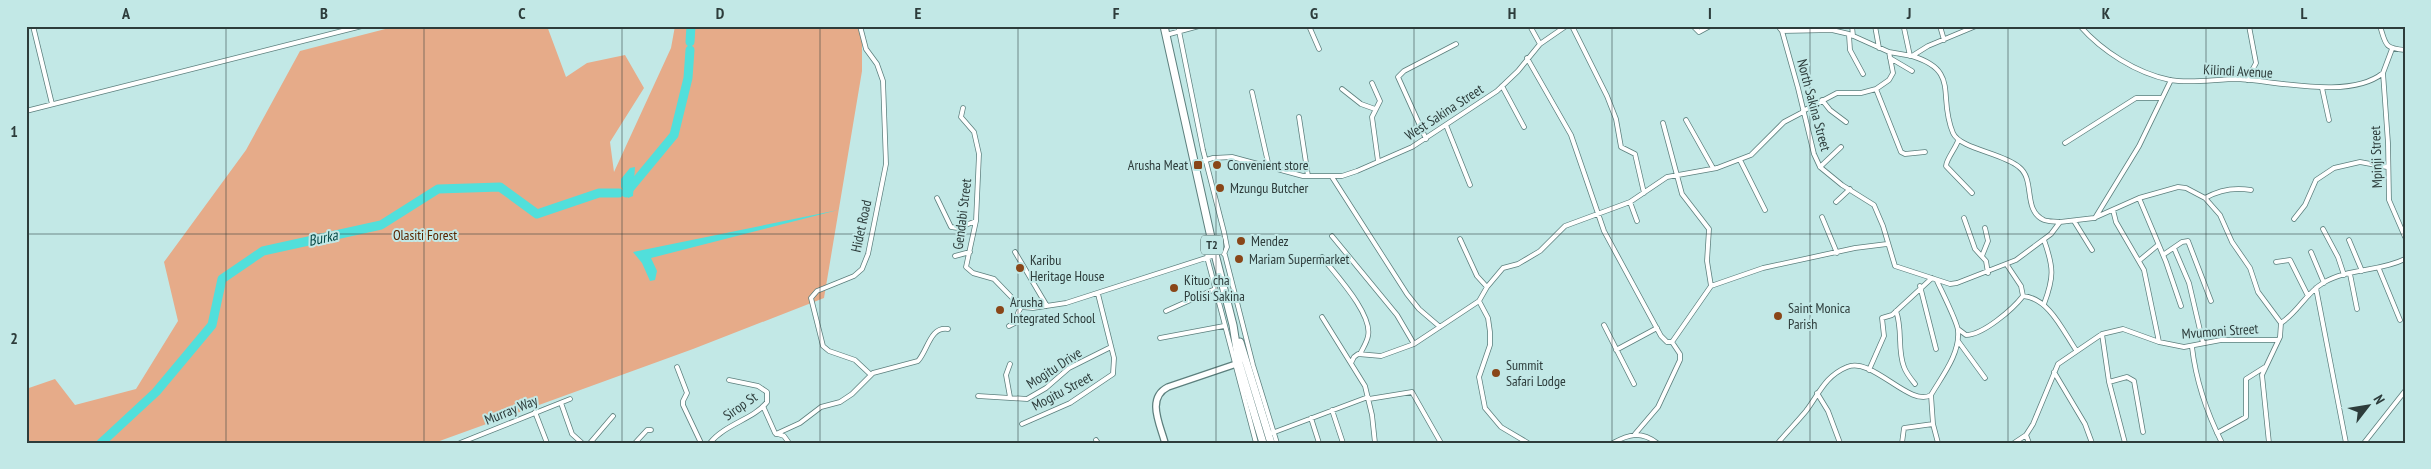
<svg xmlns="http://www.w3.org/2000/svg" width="2431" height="469" viewBox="0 0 2431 469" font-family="'PT Sans Narrow',sans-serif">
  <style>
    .green { fill: #e6ab89 }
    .water { fill: #51dfdb }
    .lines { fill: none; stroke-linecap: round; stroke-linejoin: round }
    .river { stroke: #51dfdb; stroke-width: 9 }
    .street-casing { stroke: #5c7f7d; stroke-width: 5.5 }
    .secondary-casing { stroke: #5c7f7d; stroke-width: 8 }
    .highway-casing { stroke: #5c7f7d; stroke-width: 9 }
    .street { stroke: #fff; stroke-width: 4 }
    .secondary { stroke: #fff; stroke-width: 5.5 }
    .highway { stroke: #fff; stroke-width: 7 }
    .grid { fill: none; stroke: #2d3c3b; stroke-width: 1; stroke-opacity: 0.55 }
    .poi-dot { fill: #894618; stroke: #c2e8e6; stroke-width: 2 }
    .labels { text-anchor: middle; stroke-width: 4; stroke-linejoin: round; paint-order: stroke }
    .shield { fill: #c2e8e6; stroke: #5a706e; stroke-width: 1 }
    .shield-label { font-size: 12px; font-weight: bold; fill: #2d3c3b }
    .street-label { font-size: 14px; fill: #2d3c3b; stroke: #c2e8e6 }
    .poi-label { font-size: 14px; fill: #2d3c3b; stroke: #c2e8e6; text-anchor: start }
    .park-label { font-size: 14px; fill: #592500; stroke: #c2e8e6 }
    .water-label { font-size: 15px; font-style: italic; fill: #074947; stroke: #c2e8e6 }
    .neatline { fill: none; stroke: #2d3c3b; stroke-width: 2 }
    .grid-label { font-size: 16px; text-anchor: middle; font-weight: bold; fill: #2d3c3b }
  </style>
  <rect width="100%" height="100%" fill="#c2e8e6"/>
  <path class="green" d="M397 26H547L566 77 587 63 625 55 644 88 610 142 614 172 671 48 675 26H862V71L824 298 693 349 434 443H26V389L55 379 75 405 136 389 178 321 164 262 246 150 300 51Z"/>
  <path class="water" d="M635 167 633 196 628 198 621 187V179L630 168Z
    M838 210 651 258 657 271 655 280 650 281 642 263 633 252Z"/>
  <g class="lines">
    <path class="river" d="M690 42 691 26
      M626 193 674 135 688 78 690 50
      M101 443 156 392 212 325 222 279 263 251 381 225 438 189 500 187 537 214 599 193H619"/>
    <defs>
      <path id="street" d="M33 26 52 104
        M860 26 866 49 877 64 883 81 886 164 868 254 862 269 854 276 817 291 811 298 823 346 829 351 855 360 871 375
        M1178 26 1203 150 1224 232 1227 247 1224 254
        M1309 26 1319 49
        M1530 26 1540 44
        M1572 26 1607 96 1616 119 1621 147 1635 154 1644 193
        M1693 26 1699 32 1710 26
        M1778 26 1782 31 1798 88 1814 154 1820 167 1842 185 1874 205 1883 226 1895 266 1950 284 1957 283 2016 260 2051 234 2060 222 2094 218 2139 198 2178 187 2186 188 2205 198 2220 215 2232 242 2250 268 2258 292 2281 323 2280 337 2262 375 2269 443
        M1852 26 1853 36
        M1875 26 1879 48
        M1940 26 1944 40
        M2080 26C2102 51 2136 73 2170 80 2191 84 2216 79 2238 79 2277 81 2350 100 2383 73L2392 49
        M2208 26H2221
        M2380 26C2386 45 2384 48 2405 50
        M1904 28 1910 56
        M1782 31 1832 30 1849 34 1889 52 1912 56 1928 46 1976 26
        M1166 35 1199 26
        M1849 35 1850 50 1863 74
        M1912 56C1961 71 1937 96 1953 133 1960 149 2003 153 2019 167 2036 180 2022 210 2044 220 2049 222 2055 221 2059 222
        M1527 58 1571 135 1604 231 1661 336 1667 342H1672L1711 286 1763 268 1855 248 1887 244
        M1890 58 1912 71
        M2383 73 2388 143 2389 200 2405 237
        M2247 80 2256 63 2249 26
        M1372 83 1380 101 1372 117 1378 161
        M1502 86 1524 127
        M2322 88 2329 120
        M1342 89 1361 104 1375 109
        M1876 89 1901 152 1905 154 1925 152
        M1252 92 1269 167
        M1822 100 1830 110 1846 122
        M963 108 961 117 974 132 979 154 976 221 966 267 973 273 994 279 1021 307 1033 308 1066 303 1215 255
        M26 111 362 26
        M1803 111 1837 93H1861L1876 89 1889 80 1893 73 1889 52
        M1299 117 1308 176
        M1686 120 1713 168
        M1663 123 1682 194 1709 229 1707 261 1711 286
        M1446 125 1470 185
        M1426 139 1398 77 1404 71 1456 44
        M1958 141C1955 149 1946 160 1946 166L1972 193
        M2065 143 2136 98H2162
        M1740 160 1765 210
        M1196 163 1213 158 1232 157 1303 176H1342L1357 171 1412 147 1497 91 1518 71 1540 44 1566 26
        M1820 167 1841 147
        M1332 177 1407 294 1419 309 1440 327
        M937 198 951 227 958 228 976 221
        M2139 198 2166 262 2181 306
        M2205 198C2219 190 2234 187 2251 190
        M1630 202 1637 221
        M1836 202 1850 189
        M2113 210 2116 222 2144 270 2159 342
        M1822 217 1837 253
        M1964 218 1975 249 1986 261 1988 273
        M2095 218 2139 146 2171 80
        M2294 219 2305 205 2316 180 2334 168 2360 162 2387 167
        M2074 221 2092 250
        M2323 229 2338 257 2344 275
        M1332 236 1397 315 1414 344
        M1460 239 1477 276 1487 287
        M2349 240 2362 271
        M2174 248 2189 283 2203 343
        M1015 252 1047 306
        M2311 252 2324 283
        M2163 255 2182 242 2188 241 2211 301
        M955 256 970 252
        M1982 256 1988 241 1985 228
        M1322 257C1335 274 1373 314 1368 336 1367 342 1363 348 1360 354
        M2140 260 2158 245
        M2276 262 2290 260 2308 296
        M2379 269 2400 320
        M2350 274 2357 309
        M1920 286 1936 349
        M2316 288 2346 443
        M2023 296C2049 298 2063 331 2076 350
        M1479 301 1488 318 1490 332V345L1479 377 1485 408 1501 427 1528 443
        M2044 304C2054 277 2054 268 2044 240
        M1166 311 1215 289
        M1896 311C1903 330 1897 349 1904 367 1906 373 1911 379 1915 384
        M1322 317 1365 386 1372 415 1375 443
        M2281 323C2298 312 2306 293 2323 283 2348 268 2379 272 2405 259
        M1604 325 1634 384
        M1009 326 1019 321 1018 313 1021 307
        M1958 329 1966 335C1983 335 2013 309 2023 296L2021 286 2007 265
        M2102 334 2109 382 2125 443
        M1160 338 1224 326
        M1958 341 1985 378
        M2192 347C2196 382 2206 411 2222 443
        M1616 350 1657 328
        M1351 363 1354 357 1358 354 1381 356 1414 344 1479 301 1487 287 1503 268 1518 264 1540 251 1565 226 1630 202 1667 177 1717 168 1751 155 1784 122 1803 112
        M677 367 687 393 683 401V405L701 443
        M1869 370 1884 336 1882 318 1892 315 1932 278
        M2054 372 2085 424 2092 443
        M2109 382 2127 377 2134 381 2143 432
        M1817 393 1828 411 1840 443
        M1931 395 1933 424 1938 443
        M978 396 1027 399 1046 388 1069 368 1111 347
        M1010 397 1006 375 1010 364
        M1369 399 1412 392 1441 443
        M561 403 572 434 582 443
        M763 406 775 433 784 436 789 443
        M1332 410 1343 443
        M535 412 547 443
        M1311 418 1319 443
        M1022 424 1070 403 1113 374 1114 358 1098 294
        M1272 433 1368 397
        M2217 433 2246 417V379L2265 367
        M776 434 800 423 821 407 840 402 852 394 873 373 918 361C928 350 930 326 948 329
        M1635 434 1658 407 1680 360V354L1672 342
        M2026 435 2029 443
        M1096 440 1098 443
        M460 443 570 399
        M590 443 613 416
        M635 443 647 430H651
        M710 443C725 424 754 419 767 402V392L758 386 729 380
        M1256 443 1207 257 1212 242 1225 255 1253 365 1277 443
        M1613 443C1629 434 1641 431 1657 443
        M1778 443C1787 432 1797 422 1806 411 1819 394 1825 376 1847 367 1872 356 1910 408 1931 395 1942 376 1960 354 1958 331 1958 323 1941 290 1937 281
        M1902 443 1904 428 1933 424
        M2014 443 2026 435 2033 424 2058 364 2102 334 2123 329 2159 342 2184 347 2221 340H2278
        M2364 443 2405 391"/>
      <path id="secondary" d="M1165 443C1160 424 1146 398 1168 387L1239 363"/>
      <path id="highway" d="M1164 26 1212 242 1233 325 1239 363 1263 443
        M1240 342 1271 443"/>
    </defs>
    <use href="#street" class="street-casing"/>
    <use href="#secondary" class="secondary-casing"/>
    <use href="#highway" class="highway-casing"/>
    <use href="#street" class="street"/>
    <use href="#secondary" class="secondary"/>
    <use href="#highway" class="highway"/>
  </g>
  <path class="grid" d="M226 26V443M424 26V443M622 26V443M820 26V443M1018 26V443M1216 26V443M1414 26V443M1612 26V443M1810 26V443M2008 26V443M2206 26V443M26 234H2405"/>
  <g class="poi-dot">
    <rect x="1193" y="160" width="10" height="10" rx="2.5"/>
    <circle cx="1217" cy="165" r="5"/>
    <circle cx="1220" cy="188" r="5"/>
    <circle cx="1241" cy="241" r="5"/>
    <circle cx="1239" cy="259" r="5"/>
    <circle cx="1020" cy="268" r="5"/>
    <circle cx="1174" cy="288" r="5"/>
    <circle cx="1000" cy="310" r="5"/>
    <circle cx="1778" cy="316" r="5"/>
    <circle cx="1496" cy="373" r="5"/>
  </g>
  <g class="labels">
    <rect class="shield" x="1201" y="235.5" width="22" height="19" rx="4"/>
    <g class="shield-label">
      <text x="1212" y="249">T2</text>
    </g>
    <g class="street-label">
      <text transform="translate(2238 71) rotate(3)" y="5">Kilindi Avenue</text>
      <text transform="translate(1814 105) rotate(75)" y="5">North Sakina Street</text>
      <text transform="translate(1444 112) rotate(-33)" y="5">West Sakina Street</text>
      <text transform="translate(2376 157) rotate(-92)" y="5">Mpinji Street</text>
      <text transform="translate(962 214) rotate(-83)" y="5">Gendabi Street</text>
      <text transform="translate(861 226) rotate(-78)" y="5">Hidet Road</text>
      <text transform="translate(2220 331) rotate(-4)" y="5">Mvumoni Street</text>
      <text transform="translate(1054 368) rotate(-33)" y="5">Mogitu Drive</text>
      <text transform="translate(1062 391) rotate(-28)" y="5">Mogitu Street</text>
      <text transform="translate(740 406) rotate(-35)" y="5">Sirop St</text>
      <text transform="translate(511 410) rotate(-22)" y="5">Murray Way</text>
    </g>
    <g class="poi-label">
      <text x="1188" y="170" text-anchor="end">Arusha Meat</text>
      <text x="1227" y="170">Convenient store</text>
      <text x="1230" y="193">Mzungu Butcher</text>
      <text x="1251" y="246">Mendez</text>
      <text x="1249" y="264">Mariam Supermarket</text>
      <text x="1030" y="265">Karibu<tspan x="1030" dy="16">Heritage House</tspan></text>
      <text x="1184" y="285">Kituo cha<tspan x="1184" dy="16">Polisi Sakina</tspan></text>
      <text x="1010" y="307">Arusha<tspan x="1010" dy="16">Integrated School</tspan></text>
      <text x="1788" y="313">Saint Monica<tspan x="1788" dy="16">Parish</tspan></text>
      <text x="1506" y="370">Summit<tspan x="1506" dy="16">Safari Lodge</tspan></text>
    </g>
    <g class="park-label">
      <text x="425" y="240">Olasiti Forest</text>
    </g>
    <g class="water-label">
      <text transform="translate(323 238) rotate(-12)" y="5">Burka</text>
    </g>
  </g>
  <rect width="2431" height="469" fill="none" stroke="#c2e8e6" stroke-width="55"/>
  <g transform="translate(2368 406) rotate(59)" stroke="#c2e8e6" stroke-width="4" paint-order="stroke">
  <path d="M0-4L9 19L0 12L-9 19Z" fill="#2d3c3b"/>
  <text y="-8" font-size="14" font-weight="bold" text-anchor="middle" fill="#2d3c3b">N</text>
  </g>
  <rect x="28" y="28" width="2376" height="414" class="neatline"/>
  <g class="grid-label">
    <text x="126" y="19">A</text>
    <text x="324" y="19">B</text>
    <text x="522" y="19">C</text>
    <text x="720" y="19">D</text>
    <text x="918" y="19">E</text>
    <text x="1116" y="19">F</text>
    <text x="1314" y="19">G</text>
    <text x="1512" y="19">H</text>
    <text x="1710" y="19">I</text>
    <text x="1909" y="19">J</text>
    <text x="2106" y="19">K</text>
    <text x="2304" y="19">L</text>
    <text x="14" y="137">1</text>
    <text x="14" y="344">2</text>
  </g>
</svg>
